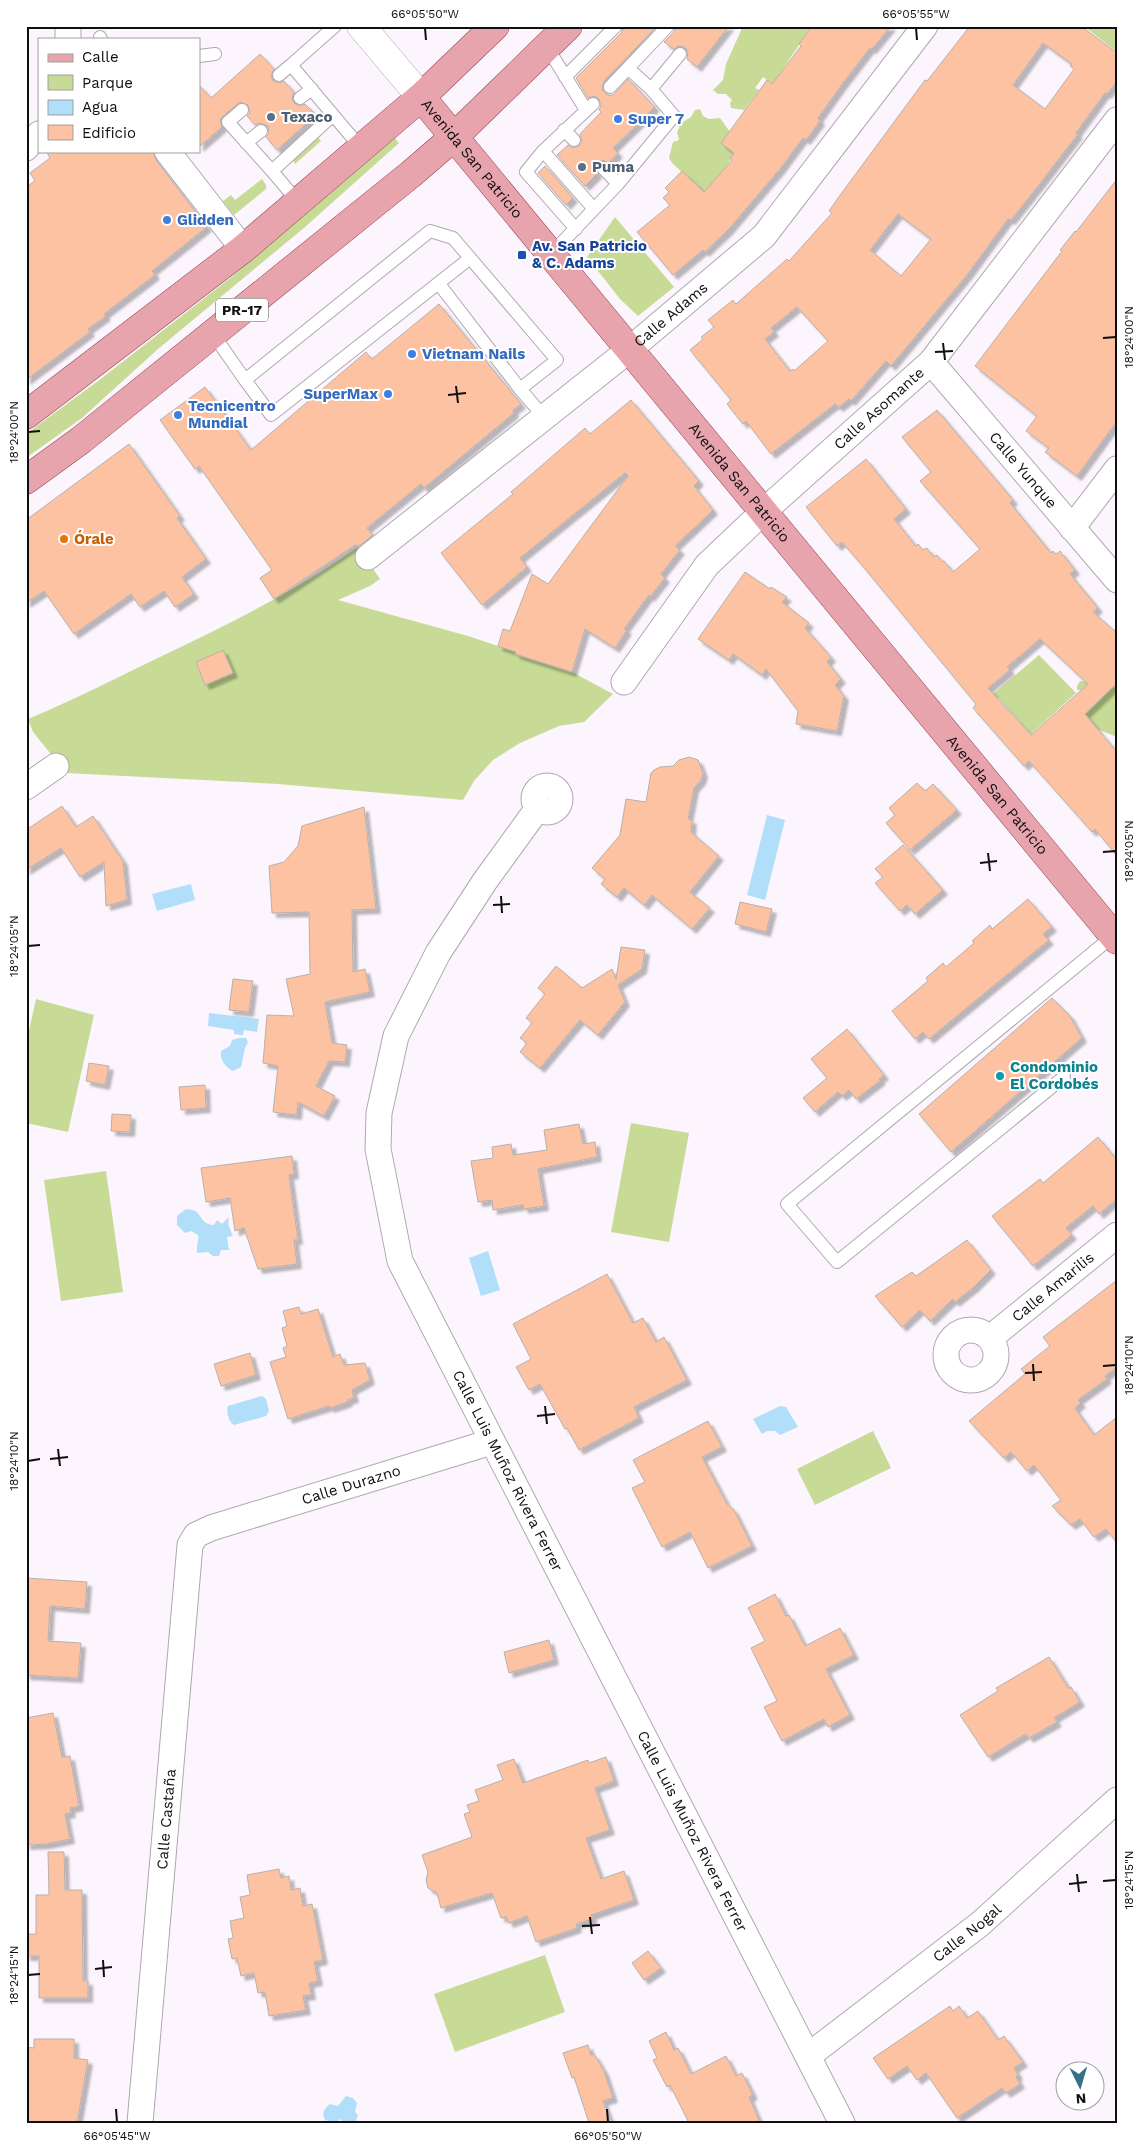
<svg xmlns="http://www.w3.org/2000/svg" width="1143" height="2149" viewBox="0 0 1143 2149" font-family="'Work Sans',sans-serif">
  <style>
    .green { fill: #c8db96 }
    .water { fill: #b1def9 }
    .building { fill: #fcc2a2; stroke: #bab0ab; fill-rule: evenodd; filter: url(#shadow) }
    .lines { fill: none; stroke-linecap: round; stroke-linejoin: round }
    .service-casing { stroke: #afa8b0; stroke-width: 14 }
    .minor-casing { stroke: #afa8b0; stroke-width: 27 }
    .tertiary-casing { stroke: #afa8b0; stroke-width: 29 }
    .primary-casing { stroke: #934853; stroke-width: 29 }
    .service { stroke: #fff; stroke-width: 12 }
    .minor { stroke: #fff; stroke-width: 25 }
    .tertiary { stroke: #fff; stroke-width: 28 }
    .primary { stroke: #e8a4ad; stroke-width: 28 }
    .ticks { fill: none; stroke: #100e11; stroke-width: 2 }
    .service-dot { fill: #5c6f8a; stroke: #fff; stroke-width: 2 }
    .shop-dot { fill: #3f7fe0; stroke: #fff; stroke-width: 2 }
    .transit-dot { fill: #1a4fb4; stroke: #fff; stroke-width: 2 }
    .food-dot { fill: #e8710a; stroke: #fff; stroke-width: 2 }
    .culture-dot { fill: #0f9aa8; stroke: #fff; stroke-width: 2 }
    .labels { text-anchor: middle; stroke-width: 4; stroke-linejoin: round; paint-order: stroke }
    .shield { fill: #fff; stroke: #585658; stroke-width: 1 }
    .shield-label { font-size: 14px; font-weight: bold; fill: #100e11 }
    .service-label { font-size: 15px; font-weight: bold; fill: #4e5e75; stroke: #fff; text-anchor: start }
    .shop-label { font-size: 15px; font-weight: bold; fill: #366cbe; stroke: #fff; text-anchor: start }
    .street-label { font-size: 15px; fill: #100e11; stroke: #fff }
    .transit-label { font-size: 15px; font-weight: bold; fill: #164399; stroke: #fff; text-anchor: start }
    .food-label { font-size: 15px; font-weight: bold; fill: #c56008; stroke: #fff; text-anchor: start }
    .culture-label { font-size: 15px; font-weight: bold; fill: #0d838f; stroke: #fff; text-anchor: start }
    .neatline { fill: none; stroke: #100e11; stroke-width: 2 }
    .ticks-label { font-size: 12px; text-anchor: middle; fill: #100e11 }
  </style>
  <defs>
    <filter id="shadow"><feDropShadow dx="4.5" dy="4.5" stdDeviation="1" flood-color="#0004"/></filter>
  </defs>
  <rect width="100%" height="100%" fill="#fcf5fd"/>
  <path class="green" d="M743 26H812L778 76 781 91 763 77 755 88 759 90 744 110 731 108 730 103 732 100 726 94H718L713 90 723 80 726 64Z
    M1084 26H1117V52Z
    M700 109 703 116 709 119 720 118 730 132 721 143 734 153 727 166 705 193 672 163 669 158 673 142 679 140 677 132 681 123 691 117 695 110Z
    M318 137 321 141 295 164 292 159Z
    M395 138 399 143 305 227 158 349 82 418 26 458V434L98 381 229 279Z
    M262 179 266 185V189L234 215 223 201 231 195 235 200Z
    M615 217 674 287 638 316 620 299 587 257Z
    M358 547 380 579 370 586 338 600 468 636 516 652 515 654 572 672 613 694 584 722 559 726 520 743 493 760 474 781 463 800 278 784 66 773 33 732 28 719C74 700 118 677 162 656 231 623 296 591 358 547Z
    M1039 655 1076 693 1031 734 999 698 984 710 980 705Z
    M1095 674 1117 690V737L1099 730 1084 743 1082 690H1077V686L1080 681 1087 682Z
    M36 999 94 1015 68 1132 26 1123V1044Z
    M631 1123 689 1133 669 1242 611 1232Z
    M106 1171 123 1292 61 1301 44 1180Z
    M873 1431 891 1468 815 1505 797 1469Z
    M545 1955 565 2012 455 2052 434 1994Z"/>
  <path class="water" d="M767 815 785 820 765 900 747 895Z
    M191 884 195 900 157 911 152 894Z
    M209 1013 259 1019 257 1032 244 1030 243 1035 234 1034V1030L208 1026Z
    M239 1038H246L248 1042 245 1048 241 1067 233 1071C225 1067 220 1060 221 1051L230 1046 232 1040Z
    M186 1209C204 1209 197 1224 214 1225L217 1220 222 1224 229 1217 228 1224 233 1236 227 1237 229 1250H221L219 1256H213L208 1252 197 1253C196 1246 199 1242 198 1235L191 1231 185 1233 177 1225V1216Z
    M488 1251 500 1290 481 1296 469 1258Z
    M262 1396 266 1399 269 1411 266 1416 234 1425C229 1422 226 1413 228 1406Z
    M780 1406 786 1407 798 1427 780 1435 775 1431H767L762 1434 753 1419Z
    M346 2096 353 2098 357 2103 355 2112 358 2115 355 2123H343L341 2119 336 2122 325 2120C322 2113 323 2109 330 2104L338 2106Z"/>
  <path class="building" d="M624 26H657L604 81 602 90 608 95H613L628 79 655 107 613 148 618 153 609 163 602 160 597 162 595 169 597 174 585 186 557 155 568 145 572 148 579 146 582 142 580 134 601 112 599 110 601 106 599 99 595 96 588 98 576 78 622 32Z
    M676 26H729L697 67 687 59 688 52 685 47 678 46 674 49 664 42 674 32Z
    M812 26H891L872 49 870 48 843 83 818 118 820 121 806 140 803 138 780 169 728 230 705 252 703 250 673 275 637 232 670 205 663 198 669 192 665 188 682 171 704 192 732 160 730 158 734 153 721 143 767 80 772 84 801 46 799 44Z
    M970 26H1081L1117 53V81L1107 94 1105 93 1076 133 1078 134 1038 186 1011 220 1008 219 967 275 891 366 886 361 851 401 849 399 839 407 835 404 771 454 746 421 743 424 727 404 731 400 690 350 703 339 701 337 714 327 708 320 733 300 736 304 787 259 789 261 832 213 829 211 838 198 925 80 927 81ZM1043 43 1072 64 1070 66 1074 69 1045 109 1013 85ZM898 214 931 239 901 276 870 250ZM797 307 828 341 794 371 793 369 790 371 765 339 774 332 771 328Z
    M260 54 274 69 271 76 273 81 280 83 284 81 294 92 292 98 294 103 300 106 305 104 316 115 277 150 266 137 269 133 268 126 260 123 255 125 247 116 250 112 248 105 240 102 223 116 220 120 222 127 199 147V85L211 98Z
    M46 151H153L156 160 207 227 152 271 155 275 104 314 106 316 88 329 90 332 26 380V187L35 181 30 173 50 158Z
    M545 166 573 198 566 205 538 173Z
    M1117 179V421L1077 476 1045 452 1049 448 1026 431 1037 416 975 366 1062 251 1060 250 1075 231 1076 232Z
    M439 304 521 404 513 410 514 413 424 488 421 484 367 528 373 535 359 546 355 545 274 599 260 578 272 570 199 466 195 469 160 420 205 387 251 450 366 352 372 359Z
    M631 400 699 481 694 486 713 510 675 546 680 550 661 574 665 578 650 597 649 595 624 629 627 630 615 648 585 629 572 672 515 654 516 652 498 646 503 629 510 631 532 574 548 584 628 476 625 473 520 558 527 567 482 605 441 553 513 494 511 492 585 428 590 434Z
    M937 410 1013 500 1010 503 1051 553 1053 551 1056 554 1060 551 1075 570 1070 574 1098 608 1093 612 1117 633V683L1085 714 1117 752V856L1095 829 1092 832 1029 761 1024 766 1010 750 973 708 976 704 866 570 842 542 837 546 806 507 866 459 906 509 894 519 916 546 918 544 923 550 927 548 934 557 937 555 943 562 944 561 953 572 980 549 920 481 931 472 902 437ZM1040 639 1088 684 1031 735 988 688 1010 670 1007 667Z
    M129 444 180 516 177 518 206 559 182 577 194 594 175 607 164 591 140 607 131 594 74 634 44 591 26 603V520Z
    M745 572 770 589 771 587 787 597 782 602 809 623 805 628 831 657 827 662 841 679 835 685 844 696 837 731 796 724 798 711 766 669 762 675 733 654 729 660 698 639Z
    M223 650 233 673 205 685 196 662Z
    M689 757 698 760 703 773 701 780 694 788 688 819 692 820 691 832 719 856 690 892 710 908 692 929 652 895 644 905 624 888 617 897 601 884 605 879 592 868 620 835 626 799 646 802 651 773 654 770 660 767 673 766 679 760Z
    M917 783 925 791 933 784 957 810 910 850 886 823 895 815 889 808Z
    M62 806 76 827 93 816 123 861 127 900 106 906 104 862 80 877 61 848 26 870V830Z
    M364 807 376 909 352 910 353 972 365 969 370 992 325 1002 332 1043 347 1045 345 1062 329 1061 316 1086 335 1096 324 1116 298 1102 297 1115 273 1112 278 1066 263 1063 267 1015 294 1016 286 979 310 974 309 912 272 913 269 866 284 862 298 846 302 826Z
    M903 845 943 890 915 914 907 905 900 911 875 883 883 877 875 869Z
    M1028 899 1052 927 1043 934 1049 940 929 1039 923 1032 915 1039 892 1011 928 981 926 978 943 963 946 967 974 943 972 941 990 925 992 929Z
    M740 902 772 909 766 932 735 924Z
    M621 947 645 950 642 969 618 985 625 1002 598 1035 580 1020 540 1068 520 1052 527 1043 520 1038 532 1023 526 1018 545 994 538 988 556 966 582 988 612 969 616 979Z
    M233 979 253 981 249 1012 229 1010Z
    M1052 998 1070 1016 1082 1038 951 1152 919 1114Z
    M847 1029 884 1075 879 1079 881 1080 856 1099 849 1090 842 1096 838 1092 815 1112 803 1098 827 1078 811 1059Z
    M89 1063 109 1066 105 1085 86 1081Z
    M205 1085 206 1108 181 1110 179 1087Z
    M112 1114 131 1115 130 1132 111 1131Z
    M579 1124 583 1144 595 1142 597 1157 538 1169 544 1206 524 1209 523 1205 493 1210 492 1200 478 1202 471 1161 493 1158 492 1147 511 1144 513 1155 547 1150 544 1130Z
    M1098 1137 1117 1160V1199L1099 1214 1093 1206 1066 1228 1072 1235 1033 1266 992 1216 1040 1179 1043 1183Z
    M292 1156 294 1174 289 1175 298 1240H294L297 1264 258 1269 244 1228 235 1231 230 1198 206 1202 201 1168Z
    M967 1240 991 1270 974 1287 955 1302 953 1299 930 1321 920 1310 902 1327 875 1296 912 1272 916 1276Z
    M607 1274 633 1323 643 1318 656 1342 664 1337 687 1380 634 1407 639 1418 579 1450 567 1428 565 1429 540 1384 529 1390 516 1367 531 1359 513 1324Z
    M1117 1280V1367L1105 1376 1107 1379 1078 1400 1081 1403 1075 1408 1094 1435 1117 1417V1543L1106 1529 1094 1537 1080 1519 1071 1525 1052 1506 1061 1500 1034 1465 1027 1471 1011 1452 1004 1458 969 1421 1025 1374 1021 1369 1050 1346 1043 1337Z
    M299 1307 301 1314 318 1309 333 1357 340 1354 344 1365 365 1363 370 1380 352 1390 354 1398 347 1400 348 1402 330 1408 329 1406 288 1419 270 1362 286 1357 283 1348 287 1346 282 1328 287 1326 283 1311Z
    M250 1353 256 1375 221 1386 214 1364Z
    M708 1421 722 1447 702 1457 727 1504 734 1510 752 1546 708 1568 690 1532 662 1547 632 1488 645 1482 633 1460Z
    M26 1578 87 1582 85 1609 50 1606 48 1641 81 1643 78 1678 26 1675Z
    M775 1594 786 1616 789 1615 805 1646 840 1628 854 1655 826 1669 850 1715 828 1727 824 1719 782 1741 764 1707 777 1701 751 1648 765 1641 748 1608Z
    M549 1640 554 1660 509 1673 504 1652Z
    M1049 1657 1069 1689 1071 1687 1080 1702 1054 1718 1057 1722 1029 1738 1026 1734 988 1757 960 1715 998 1691 996 1688Z
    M53 1713 62 1757 70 1756 79 1806 70 1808 71 1813 65 1814 70 1839 46 1844 26 1845V1718Z
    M606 1757 614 1781 595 1788 610 1830 586 1838 601 1879 624 1871 634 1900 591 1915 593 1919 576 1924 577 1928 536 1942 527 1916 509 1923 506 1917 501 1918 492 1893 441 1908 437 1893 428 1888 426 1880 428 1872 422 1855 472 1837 464 1814 470 1812 467 1805 479 1801 475 1790 503 1780 497 1765 514 1759 523 1783 588 1760 589 1763Z
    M48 1852H64L65 1890H82L83 1981H88V1998H39V1956H26V1934H36V1895H49Z
    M279 1869 281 1878 289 1876 291 1890 300 1888 303 1906 312 1904 323 1960 314 1962 318 1981 309 1983 311 1995 303 1996 306 2010 269 2016 265 1992 258 1993 254 1973 241 1976 237 1958 232 1959 228 1939 233 1938 230 1921 244 1918 240 1897 250 1895 247 1875Z
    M648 1951 661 1968 644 1980 632 1963Z
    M950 2006 953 2011 959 2006 967 2018 978 2011 998 2040 1004 2036 1023 2062 1014 2068 1018 2075 1016 2077 1020 2084 1006 2093 1002 2088 957 2118 926 2073 917 2080 907 2066 888 2079 873 2058Z
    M666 2032 674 2050 678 2048 691 2074 726 2056 736 2076 742 2073 753 2095 749 2097 760 2123H689L670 2085 667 2087 653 2060 657 2058 649 2041Z
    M34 2039H74V2058L88 2060 77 2123H26V2047L34 2048Z
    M588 2045 591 2055 594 2054 604 2071 613 2098 603 2101 611 2123H589L574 2077 572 2078 563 2053Z"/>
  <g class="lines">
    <defs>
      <path id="service" d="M335 26 291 65 361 148
        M100 37 101 39
        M547 47 586 110
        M199 56 215 54
        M279 75 291 65
        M565 77 616 26
        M610 87 668 26
        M651 89 680 54
        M300 98 312 89
        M242 110 228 122 272 171 333 115
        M564 130 574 140
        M246 143 261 131
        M543 151 594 209
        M603 168 618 184
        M272 171 298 202
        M576 229 526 172 543 151 593 104
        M551 254 618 184 674 116 651 89 629 69
        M439 284 520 389 557 360 453 238 430 231 245 380 271 415 469 259
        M213 334 245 380
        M520 389 544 417
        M1064 1077 837 1262 787 1204 1113 936"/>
      <g id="minor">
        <path d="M68 26V39"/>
        <path d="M26 148 39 134"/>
        <path d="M167 151 243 249"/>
        <path id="s1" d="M931 362 1117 580"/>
        <path d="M1072 528 1117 469"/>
        <path id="s2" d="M368 557 629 350 764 236 925 26"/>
        <path id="s3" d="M624 682 707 565 764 511 931 362 1117 120"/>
        <circle cx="547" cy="799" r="13"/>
        <path d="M26 787 56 766"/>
        <path id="s4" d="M538 808 485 881 438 953 396 1036 379 1113 378 1149 400 1261 842 2123"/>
        <circle cx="971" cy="1355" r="25"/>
        <path id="s5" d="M990 1338 1117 1235"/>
        <path id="s6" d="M808 2056 980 1924 1117 1800"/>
        <path id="s7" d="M140 2123 190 1545 196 1535 211 1528 491 1442"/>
      </g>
      <path id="tertiary" d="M361 26 421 97"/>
      <g id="primary">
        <path id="s8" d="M421 97 1117 940"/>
        <path d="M26 415 243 249 421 97 495 26"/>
        <path d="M26 480 81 440 411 174 455 136 568 26"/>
      </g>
    </defs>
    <use href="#service" class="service-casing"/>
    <use href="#minor" class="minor-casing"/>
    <use href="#tertiary" class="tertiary-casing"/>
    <use href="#primary" class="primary-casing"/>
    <use href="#service" class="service"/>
    <use href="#minor" class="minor"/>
    <use href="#tertiary" class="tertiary"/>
    <use href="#primary" class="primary"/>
  </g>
  <path class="ticks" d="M425 28 426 40M916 28 917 40M1103 338 1116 337M943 343 945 360M935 352 953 351M456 386 458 403M448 395 466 393M28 432 40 431M1103 852 1116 851M988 853 990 871M980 863 997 861M501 896 502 913M493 905 510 904M28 946 40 945M1033 1364 1034 1381M1103 1366 1116 1365M1025 1373 1042 1372M545 1406 547 1424M537 1416 555 1414M58 1449 60 1466M50 1459 68 1457M28 1461 40 1459M1077 1874 1079 1892M1103 1881 1116 1880M1069 1884 1087 1882M590 1917 592 1934M582 1926 600 1925M103 1960 104 1977M95 1969 112 1967M28 1975 40 1974M116 2109 117 2122M607 2109 608 2122"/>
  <g class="service-dot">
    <circle cx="271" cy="117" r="5"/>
    <circle cx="582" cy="167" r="5"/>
  </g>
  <g class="shop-dot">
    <circle cx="618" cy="119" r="5"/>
    <circle cx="167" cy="220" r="5"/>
    <circle cx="412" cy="354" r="5"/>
    <circle cx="388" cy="394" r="5"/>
    <circle cx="178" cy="415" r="5"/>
  </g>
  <rect class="transit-dot" x="517" y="250" width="10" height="10" rx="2.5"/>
  <circle class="food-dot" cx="64" cy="539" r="5"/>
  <circle class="culture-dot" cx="1000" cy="1076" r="5"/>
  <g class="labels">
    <rect class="shield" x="216" y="298.5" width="52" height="23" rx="4"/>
    <g class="shield-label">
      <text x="242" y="315">PR-17</text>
    </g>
    <g class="service-label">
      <text x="281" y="122">Texaco</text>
      <text x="592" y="172">Puma</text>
    </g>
    <g class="shop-label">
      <text x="628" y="124">Super 7</text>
      <text x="177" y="225">Glidden</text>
      <text x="422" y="359">Vietnam Nails</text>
      <text x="378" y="399" text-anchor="end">SuperMax</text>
      <text x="188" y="411">Tecnicentro<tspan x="188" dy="17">Mundial</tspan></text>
    </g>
    <g class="street-label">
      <text dy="5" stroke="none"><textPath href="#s8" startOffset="80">Avenida San Patricio</textPath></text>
      <text dy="5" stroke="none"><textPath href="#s2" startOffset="388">Calle Adams</textPath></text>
      <text dy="5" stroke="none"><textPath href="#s3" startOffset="376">Calle Asomante</textPath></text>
      <text dy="5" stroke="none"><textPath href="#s1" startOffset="142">Calle Yunque</textPath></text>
      <text dy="5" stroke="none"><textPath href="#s8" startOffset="500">Avenida San Patricio</textPath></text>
      <text dy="5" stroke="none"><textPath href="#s8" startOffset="905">Avenida San Patricio</textPath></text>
      <text dy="5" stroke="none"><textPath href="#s5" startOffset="81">Calle Amarilis</textPath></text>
      <text dy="5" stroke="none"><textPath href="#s4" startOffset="734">Calle Luis Muñoz Rivera Ferrer</textPath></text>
      <text dy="5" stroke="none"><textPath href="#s7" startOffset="755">Calle Durazno</textPath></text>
      <text dy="5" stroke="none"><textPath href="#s7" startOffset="305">Calle Castaña</textPath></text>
      <text dy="5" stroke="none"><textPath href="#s4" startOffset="1139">Calle Luis Muñoz Rivera Ferrer</textPath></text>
      <text dy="5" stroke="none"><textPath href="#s6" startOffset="201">Calle Nogal</textPath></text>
    </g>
    <g class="transit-label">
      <text x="532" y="251">Av. San Patricio<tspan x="532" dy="17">&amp; C. Adams</tspan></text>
    </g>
    <g class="food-label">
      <text x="74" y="544">Órale</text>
    </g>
    <g class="culture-label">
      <text x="1010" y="1072">Condominio<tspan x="1010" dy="17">El Cordobés</tspan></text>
    </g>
  </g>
  <rect width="1143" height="2149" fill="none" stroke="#ffffff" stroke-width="55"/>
  <rect x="38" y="38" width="162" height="115" fill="#ffffff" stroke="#9f9fa0"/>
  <rect x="48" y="54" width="25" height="8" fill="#e8a4ad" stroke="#9f9fa0"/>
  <text x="82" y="62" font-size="15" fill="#100e11">Calle</text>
  <rect x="48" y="75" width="25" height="15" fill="#c8db96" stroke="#9f9fa0"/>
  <text x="82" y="88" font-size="15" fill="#100e11">Parque</text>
  <rect x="48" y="100" width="25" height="15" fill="#b1def9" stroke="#9f9fa0"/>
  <text x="82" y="112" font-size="15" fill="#100e11">Agua</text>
  <rect x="48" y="125" width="25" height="15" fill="#fcc2a2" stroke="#9f9fa0"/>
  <text x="82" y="138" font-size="15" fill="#100e11">Edificio</text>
  <g transform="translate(1080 2086) rotate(175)"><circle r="24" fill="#ffffff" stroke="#9f9fa0"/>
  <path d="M0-4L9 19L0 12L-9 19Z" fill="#38708a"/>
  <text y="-8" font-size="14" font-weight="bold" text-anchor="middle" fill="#100e11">N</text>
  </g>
  <rect x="28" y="28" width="1088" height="2094" class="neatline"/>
  <g class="ticks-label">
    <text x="425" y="18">66°05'50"W</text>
    <text x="916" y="18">66°05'55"W</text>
    <text transform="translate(1129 337) rotate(-90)" y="4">18°24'00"N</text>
    <text transform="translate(14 432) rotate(-90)" y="4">18°24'00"N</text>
    <text transform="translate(1129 851) rotate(-90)" y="4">18°24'05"N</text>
    <text transform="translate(14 946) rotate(-90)" y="4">18°24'05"N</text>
    <text transform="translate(1129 1365) rotate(-90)" y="4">18°24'10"N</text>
    <text transform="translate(14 1461) rotate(-90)" y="4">18°24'10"N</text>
    <text transform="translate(1129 1880) rotate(-90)" y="4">18°24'15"N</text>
    <text transform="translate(14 1975) rotate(-90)" y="4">18°24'15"N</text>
    <text x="117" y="2140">66°05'45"W</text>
    <text x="608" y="2140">66°05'50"W</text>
  </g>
</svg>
